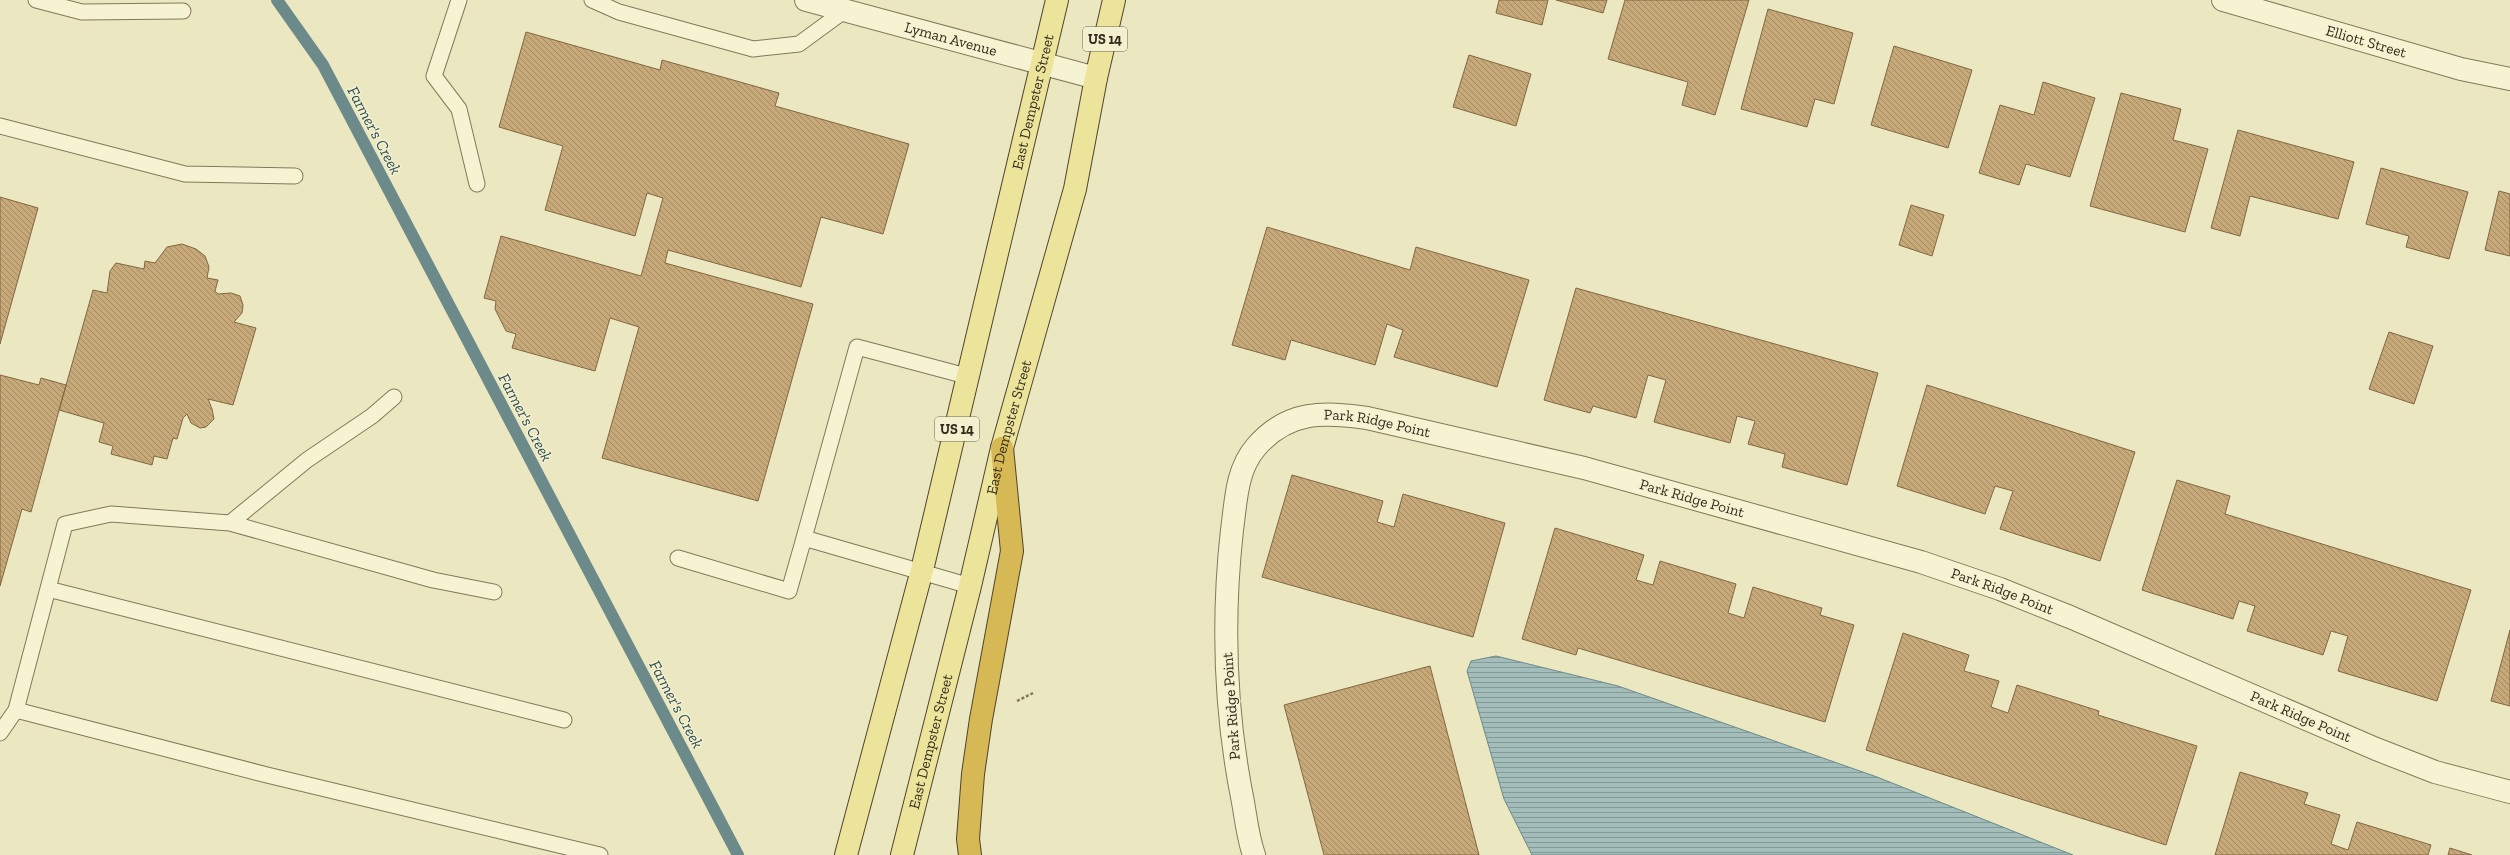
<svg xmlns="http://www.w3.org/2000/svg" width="2510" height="855" viewBox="0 0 2510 855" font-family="'Zilla Slab',serif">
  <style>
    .water { fill: url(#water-rules); stroke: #6b8a89 }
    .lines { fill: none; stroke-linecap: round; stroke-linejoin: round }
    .stream { stroke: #6b8a89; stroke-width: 12 }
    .building { fill: url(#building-back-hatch); stroke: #806741 }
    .service-casing { stroke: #83785a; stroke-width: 17 }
    .minor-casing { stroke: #83785a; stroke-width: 24 }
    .primary-casing { stroke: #50452e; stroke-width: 24 }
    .motorway-casing { stroke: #50452e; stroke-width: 24 }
    .path { stroke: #83785a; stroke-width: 2.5; stroke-dasharray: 3 2; stroke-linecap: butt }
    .service { stroke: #f6f3d3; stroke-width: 15 }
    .minor { stroke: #f6f3d3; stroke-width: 22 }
    .primary { stroke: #ece49a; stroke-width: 22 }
    .motorway { stroke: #d6b855; stroke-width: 22 }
    .labels { text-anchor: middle; stroke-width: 3; stroke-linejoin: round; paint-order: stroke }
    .shield { fill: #f3f0d0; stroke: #6d6753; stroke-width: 1 }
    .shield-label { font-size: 14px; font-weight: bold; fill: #332c1d }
    .street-label { font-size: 15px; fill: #332c1d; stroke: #f3f0d0 }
    .water-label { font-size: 16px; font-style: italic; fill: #2d4d52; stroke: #f3f0d0 }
  </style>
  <defs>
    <pattern id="water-rules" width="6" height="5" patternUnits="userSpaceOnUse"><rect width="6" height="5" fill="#a3bdbb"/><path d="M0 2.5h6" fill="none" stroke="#859a97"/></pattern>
    <pattern id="building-back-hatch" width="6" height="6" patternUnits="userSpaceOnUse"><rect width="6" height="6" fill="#c7a979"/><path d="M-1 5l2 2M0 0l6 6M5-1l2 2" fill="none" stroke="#a28a63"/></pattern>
  </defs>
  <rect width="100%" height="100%" fill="#ebe7c1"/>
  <path class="water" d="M1496 656 1618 686 1877 777 2073 855H1532L1504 799 1467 671 1471 661Z"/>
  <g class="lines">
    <path class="stream" d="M277 0 323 65 738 855"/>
  </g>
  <path class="building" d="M1499 0H1548L1542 25 1496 13Z
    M1556 0H1607L1603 13Z
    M1625 0H1749L1715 115 1682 105 1688 82 1608 59Z
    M1768 9 1853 33 1834 104 1815 99 1807 127 1741 109Z
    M526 32 660 70 662 60 779 93 775 106 909 144 883 234 821 217 801 287 668 250 665 263 813 304 758 501 602 458 639 327 610 318 595 371 512 348 516 334 506 331 495 309 496 301 484 298 501 236 641 276 663 198 647 193 635 236 545 210 563 146 499 127Z
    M1894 46 1972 70 1948 148 1871 125Z
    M1469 55 1531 74 1516 126 1453 107Z
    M2043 82 2095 98 2070 177 2026 164 2019 185 1979 173 2000 105 2034 115Z
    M2121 93 2181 109 2173 140 2208 149 2185 232 2090 206Z
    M2238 130 2354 162 2338 219 2250 196 2240 236 2211 228Z
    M2381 168 2468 192 2449 259 2406 247 2409 236 2366 224Z
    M2499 191 2510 194V256L2485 250Z
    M0 197 38 208 0 344Z
    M1911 205 1944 215 1932 256 1899 245Z
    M1267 227 1410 270 1416 247 1529 280 1497 387 1394 357 1403 330 1387 324 1375 365 1291 340 1285 360 1232 345Z
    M182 244 196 249 205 256 209 267 207 278 218 280 215 291 218 294 231 293 240 296 243 305 242 313 234 322 256 328 233 405 208 399 212 409 214 419 206 427 200 428 191 423 187 414 183 418 177 439 173 438 167 459 154 456 152 465 111 454 113 446 99 442 104 423 59 410 93 290 107 293 110 271 116 263 144 269 145 261 155 263 167 247Z
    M1576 288 1878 373 1847 485 1782 467 1785 454 1748 444 1755 421 1737 416 1730 443 1654 422 1666 380 1648 375 1636 418 1593 406 1590 413 1544 400Z
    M2389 332 2433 346 2414 404 2369 389Z
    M0 375 39 385 41 378 66 385 31 512 22 509 0 586Z
    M1927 385 2135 452 2100 561 2000 529 2013 491 1995 486 1985 514 1897 486Z
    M1292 475 1383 501 1377 522 1394 527 1403 494 1505 523 1473 637 1262 577Z
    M2177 480 2230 496 2225 514 2471 590 2437 701 2338 671 2348 636 2331 631 2323 655 2247 631 2255 606 2239 601 2233 619 2142 590Z
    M1555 528 1644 555 1636 580 1653 585 1660 561 1736 584 1728 613 1744 618 1753 587 1822 608 1820 615 1854 625 1825 722 1578 648 1576 655 1522 639Z
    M2510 630V706L2491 701Z
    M1903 633 1969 655 1964 671 1999 681 1991 707 2008 713 2017 685 2099 711 2098 715 2197 746 2166 845 1866 750Z
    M1430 666 1479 855H1324L1284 705Z
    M2240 772 2308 793 2304 804 2340 815 2331 844 2348 850 2357 822 2431 845 2428 855H2215Z
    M2450 848 2472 855H2448Z"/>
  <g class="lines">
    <defs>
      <path id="service" d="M36 0 82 12 183 11
        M459 0 434 76 459 109 477 184
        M592 0 619 12 753 49 799 44 844 11
        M0 126 185 174 295 176
        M970 377 857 347 804 538 970 586
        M394 397 372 416 307 460 230 523 433 580 494 592
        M678 558 789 591 804 538
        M48 589 564 720
        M16 710 267 775 600 855
        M0 733 16 710 65 524 111 514 230 523"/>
      <g id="minor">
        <path id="s1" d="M806 0 1096 78"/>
        <path id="s2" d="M2223 0 2461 69 2510 79"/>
        <path id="s3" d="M1254 855C1248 838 1246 819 1243 802 1225 713 1222 620 1232 530 1236 502 1236 470 1256 447 1288 410 1323 412 1367 418L1584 468 1921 562 2000 589 2070 617 2376 749 2435 772 2510 792"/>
      </g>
      <g id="primary">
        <path id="s4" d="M846 855 922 570 1057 0"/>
        <path id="s5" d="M902 855 970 586 1002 448 1075 189 1096 78 1114 0"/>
      </g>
      <path id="motorway" d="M970 855 968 839 973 774 981 719 1012 551 1002 448"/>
    </defs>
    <use href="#service" class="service-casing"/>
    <use href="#minor" class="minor-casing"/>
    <use href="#primary" class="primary-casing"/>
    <use href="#motorway" class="motorway-casing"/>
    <path class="path" d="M1017 701 1033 693"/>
    <use href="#service" class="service"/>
    <use href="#minor" class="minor"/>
    <use href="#primary" class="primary"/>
    <use href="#motorway" class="motorway"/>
  </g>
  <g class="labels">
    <g class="shield">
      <rect x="1083" y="27" width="44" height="24" rx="3"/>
      <rect x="935" y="417" width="44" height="24" rx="3"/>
    </g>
    <g class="shield-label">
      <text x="1105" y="44">US 14</text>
      <text x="957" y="434">US 14</text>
    </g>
    <g class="street-label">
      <text dy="5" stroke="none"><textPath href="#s1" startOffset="150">Lyman Avenue</textPath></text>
      <text dy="5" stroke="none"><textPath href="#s2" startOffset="149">Elliott Street</textPath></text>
      <text dy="5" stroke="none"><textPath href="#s4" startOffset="776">East Dempster Street</textPath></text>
      <text dy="5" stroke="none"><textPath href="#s3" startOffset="547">Park Ridge Point</textPath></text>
      <text dy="5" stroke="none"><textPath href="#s5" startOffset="441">East Dempster Street</textPath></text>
      <text dy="5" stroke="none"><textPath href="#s3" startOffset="871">Park Ridge Point</textPath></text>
      <text dy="5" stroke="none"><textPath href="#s3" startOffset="1195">Park Ridge Point</textPath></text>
      <text transform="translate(1231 706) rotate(-94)" y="5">Park Ridge Point</text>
      <text dy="5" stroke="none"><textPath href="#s3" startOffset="1519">Park Ridge Point</textPath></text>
      <text dy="5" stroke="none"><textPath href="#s5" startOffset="117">East Dempster Street</textPath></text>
    </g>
    <g class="water-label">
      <text transform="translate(375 130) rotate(62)" y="6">Farmer's Creek</text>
      <text transform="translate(526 417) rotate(62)" y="6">Farmer's Creek</text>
      <text transform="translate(677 704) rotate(62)" y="6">Farmer's Creek</text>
    </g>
  </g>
</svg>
